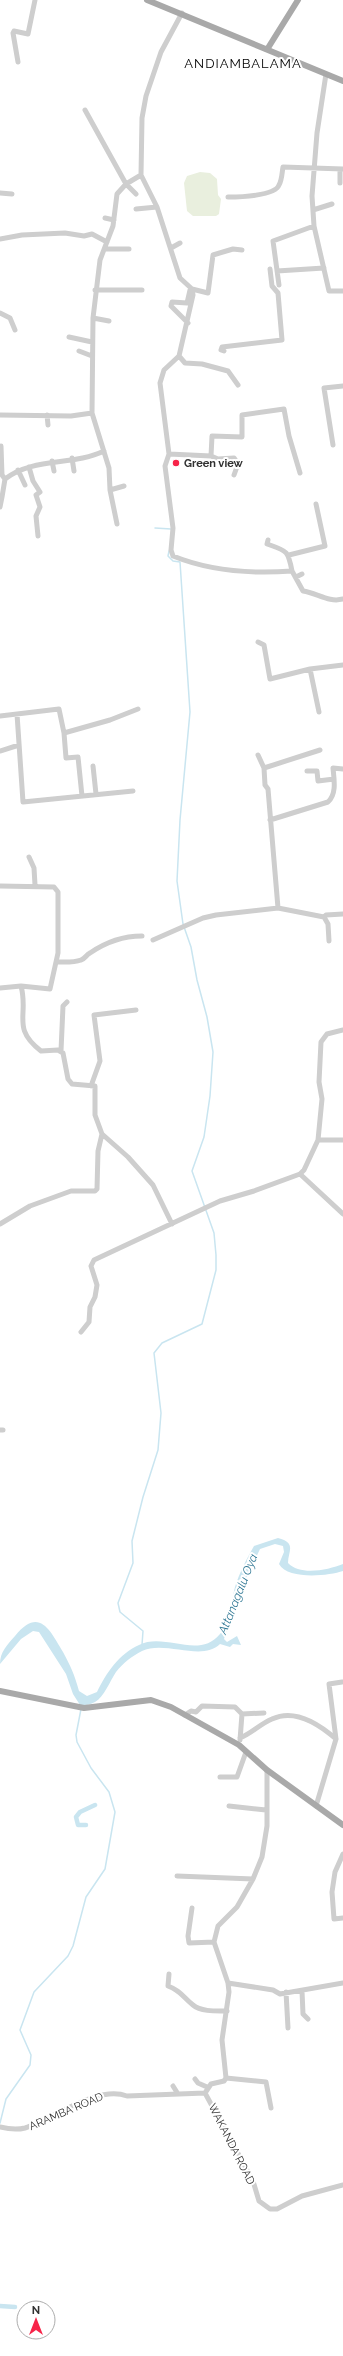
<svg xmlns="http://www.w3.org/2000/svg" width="343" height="2356" viewBox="0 0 343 2356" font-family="Raleway,sans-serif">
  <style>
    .green { fill: #e9efde }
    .water { fill: #c9e5f0 }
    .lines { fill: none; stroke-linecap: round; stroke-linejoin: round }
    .stream { stroke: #c9e5f0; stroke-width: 1.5 }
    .canal { stroke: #c9e5f0; stroke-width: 4.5 }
    .minor { stroke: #cecece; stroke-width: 5 }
    .major { stroke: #a9a9a9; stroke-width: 6 }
    .poi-dot { fill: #f72449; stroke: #fff; stroke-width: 1.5 }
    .labels { text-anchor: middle; stroke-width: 4; stroke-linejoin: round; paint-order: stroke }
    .poi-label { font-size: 11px; font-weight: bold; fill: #313131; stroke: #fff; text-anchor: start }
    .street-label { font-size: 11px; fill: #313131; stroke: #fff }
    .water-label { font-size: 12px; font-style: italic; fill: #337a96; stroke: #fff }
    .quarter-label { font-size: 13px; letter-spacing: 1px; fill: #000; stroke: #fff }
  </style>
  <rect width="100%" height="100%" fill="#fff"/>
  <path class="green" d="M200 172 210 173 217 179 218 195 221 199 219 214 216 216H193L187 211 184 183 187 176Z"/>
  <path class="water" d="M278 1538C297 1543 288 1551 288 1563 300 1576 328 1570 343 1564V1571C328 1576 288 1580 279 1564L284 1552 283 1546 275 1544 260 1549 243 1585 224 1639 227 1642 237 1636 241 1645 233 1644 230 1647 220 1644C202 1662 165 1640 142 1651 132 1656 123 1663 116 1672 110 1681 104 1697 95 1702 90 1705 85 1705 80 1705L73 1694 66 1674 39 1632 33 1631 21 1639 0 1664C0 1652 7 1645 15 1636 39 1606 50 1630 63 1652 71 1667 74 1673 79 1691L87 1696 97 1692C106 1673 119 1654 139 1645 165 1632 199 1660 220 1634 231 1622 231 1602 235 1587 239 1574 247 1558 254 1546Z"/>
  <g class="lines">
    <path class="stream" d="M155 528 171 529
      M142 1645 143 1631 120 1612 118 1603 133 1563 132 1541 143 1497 158 1450 161 1413 154 1353 162 1343 202 1324 216 1270V1255L214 1233 192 1171 204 1137 210 1096 213 1052 207 1017 197 980 191 947 183 924 177 881 180 820 190 712 180 562 173 561 168 556 169 551
      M0 2123 6 2099 30 2065 31 2055 20 2030 34 1992 68 1956 73 1946 86 1897 105 1869 115 1812 109 1792 91 1768 77 1742 76 1735 81 1709"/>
    <path class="canal" d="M86 1825H78L76 1817 80 1812 95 1805
      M0 2306 15 2307"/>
    <path class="minor" d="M182 13 161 52 146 96 142 118 141 175 157 207 180 278 192 289 193 295 179 356 164 370 160 383 169 454 165 466 173 528 171 550 173 556C210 571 252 574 292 571L303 591C317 593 329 603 343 599
      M18 62 13 33 14 31 28 34 35 0
      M326 74 317 133 312 196 314 226 329 291H343
      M85 110 126 184 136 194
      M340 183V169
      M0 193 12 194
      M228 197C239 197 275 196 279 185 282 180 282 172 283 167L343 169
      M136 209 157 207
      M313 210 332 204
      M105 218 114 220
      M0 239 22 235 65 233 84 236 92 234 107 242
      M171 248 180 243
      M105 249H129
      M277 271 324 268
      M279 285 273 241 314 226
      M192 289 208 293 213 255 233 249 242 250
      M95 290H142
      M0 313 10 318 15 330
      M93 318 109 321
      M188 323 171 306 172 302 187 303 190 290
      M69 337 92 342
      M79 351 92 356
      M224 351 221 350 222 347 282 340 278 293 272 286 270 269
      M179 356 185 363 202 364 228 371 238 385
      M0 415 71 416 92 413
      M47 415 48 425
      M333 445 324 388 343 386
      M1 446 2 475 5 479C33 457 73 466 104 451
      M169 454 211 456 218 459 234 458 238 464 234 475
      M211 456 212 436 242 437V415L284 409 289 436 300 473
      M72 458 74 471
      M52 461 54 471
      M29 467 33 481 40 492 36 495 40 507 36 516 38 536
      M18 470 25 485
      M110 490 124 486
      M0 499 2 497 5 479
      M0 507 2 497
      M117 524 110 490 109 468 92 413 93 318 100 260 113 226 117 194 126 184 141 175
      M268 540 267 544C287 551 288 550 292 571
      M289 555 325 546 316 504
      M296 577 302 574
      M258 642 264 645 270 679 310 669 343 665
      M310 669 319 712
      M17 714 23 802 133 791
      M0 716 59 709 64 733 66 758 78 757 82 796
      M64 733 110 720 138 709
      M0 751 19 745
      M258 755 264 768 265 785 268 789 278 908
      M93 766 96 794
      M264 768 320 750
      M307 771H317L318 781 334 779
      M270 820 328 802C337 794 334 779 333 768L343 769
      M29 857 34 868 35 885
      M0 886 54 887 58 892V953L50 989 21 986
      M324 917 326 915 343 914
      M153 940 203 918 216 915 278 908 324 917 328 924 329 941
      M56 962C64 962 73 963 81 960 85 959 86 955 90 953 106 942 123 936 142 936
      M0 988 21 986C29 1015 11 1028 41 1051L58 1050 63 1053 68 1079 72 1084 95 1086V1115L102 1134 128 1157 153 1185 172 1224
      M61 1051 63 1006 67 1002
      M91 1086 100 1061 94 1015 136 1010
      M318 1140H343
      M300 1174 343 1214
      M0 1224 30 1206 71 1191H95L97 1189 98 1151 102 1134
      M81 1332 89 1322 90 1307 95 1297 97 1285 91 1266 94 1260 220 1201 254 1191 300 1174 304 1170 318 1140 322 1099 319 1082 321 1042 327 1034 343 1030
      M0 1430H3
      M242 1714 264 1713
      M185 1715 191 1711 196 1712 202 1706 235 1707 242 1714 240 1740
      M240 1738C252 1733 260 1724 272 1719 295 1708 319 1724 336 1739
      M220 1777H237L246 1752
      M229 1806 266 1810
      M316 1806 336 1739 329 1684 342 1682
      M343 1854 335 1872 332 1892 334 1919 343 1918
      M177 1876 253 1879
      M192 1908 188 1936 189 1943 214 1942
      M169 1974 168 1986C181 1991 182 1996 193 2005 201 2012 217 2011 227 2011
      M228 1983 273 1990 280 1994 343 1983
      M302 1991 303 2014 308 2019
      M286 1992 288 2028
      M226 2078 266 2082 271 2108
      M195 2079 198 2083 207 2087
      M173 2086 178 2094
      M205 2093 253 2181 259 2201 270 2209H277L302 2196 343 2185
      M0 2127C8 2129 17 2130 25 2128 54 2119 96 2085 127 2096L205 2093 211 2084 224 2081 226 2078 222 2040 229 1992 228 1983 214 1942 218 1926 237 1907 253 1879 262 1857 267 1826V1770"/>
    <path class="major" d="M147 0 343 81
      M268 48 298 0
      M0 1691 84 1708 151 1700 171 1707 239 1745 267 1770 343 1825"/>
  </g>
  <circle class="poi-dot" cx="176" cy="463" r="4"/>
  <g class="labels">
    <g class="poi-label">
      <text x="184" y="467">Green view</text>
    </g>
    <g class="street-label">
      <text transform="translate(66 2111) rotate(-23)" y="4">ARAMBA ROAD</text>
      <text transform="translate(232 2144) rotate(63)" y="4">WAKANDA ROAD</text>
    </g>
    <g class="water-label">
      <text transform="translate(238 1594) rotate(-68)" y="4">Attanagalu Oya</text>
    </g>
    <g class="quarter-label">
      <text x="243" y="68">ANDIAMBALAMA</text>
    </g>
  </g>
  <g transform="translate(36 2320)"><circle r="19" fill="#ffffff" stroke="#adadad"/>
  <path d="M0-3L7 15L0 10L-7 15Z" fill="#f72449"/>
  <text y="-6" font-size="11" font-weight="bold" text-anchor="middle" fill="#313131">N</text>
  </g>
</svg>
